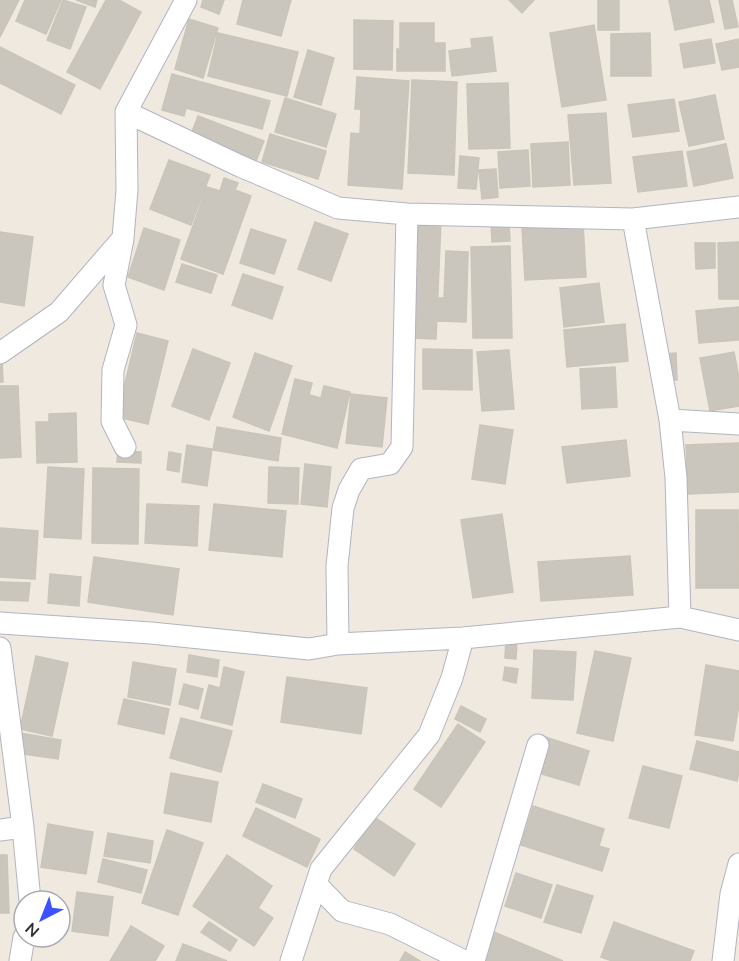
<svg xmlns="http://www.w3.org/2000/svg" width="739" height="961" viewBox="0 0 739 961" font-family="Mulish,sans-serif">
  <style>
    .building { fill: #cac6be; stroke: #cac5b8; stroke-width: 1.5 }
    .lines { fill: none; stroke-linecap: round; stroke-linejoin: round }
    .minor-casing { stroke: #b3b4c1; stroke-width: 23 }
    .minor { stroke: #fff; stroke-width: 21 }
  </style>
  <rect width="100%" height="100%" fill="#efe9df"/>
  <path class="building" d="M0 0H19L0 37Z
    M25 0H61L46 34 16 21Z
    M63 0 86 7 70 49 47 40Z
    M76 0H97L95 7Z
    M106 0H119L141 12 100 89 67 72Z
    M203 0H224L219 14 201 7Z
    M243 0H291L281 36 237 24Z
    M509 0H534L522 13Z
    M598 0H619V30H598Z
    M669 0H709L714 22 675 30Z
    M719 0H732L738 27 725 29Z
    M189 19 218 28 203 78 175 69Z
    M354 20 393 21 392 70 354 69Z
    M400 23H434V43H445V71H397V49H400Z
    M594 25 606 100 562 107 550 33Z
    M218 33 298 52 287 96 208 76Z
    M650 33 651 76H611V34Z
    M492 37 496 71 452 76 449 51 472 48 471 39Z
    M711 39 715 63 684 68 680 44Z
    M739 39V67L722 70 716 44Z
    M0 47 75 85 61 114 0 83Z
    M308 50 334 58 321 105 294 97Z
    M172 74 270 101 262 129 186 108 184 116 162 110Z
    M357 77 409 81 402 189 348 185 351 133 360 134 361 109H355Z
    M412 80 457 82 454 175 408 173Z
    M508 83 510 148 469 149 467 84Z
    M715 95 724 139 689 146 679 102Z
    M285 98 336 114 326 147 275 132Z
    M674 99 679 131 633 137 628 105Z
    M606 113 611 183 574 185 568 115Z
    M198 116 264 141 256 161 190 137Z
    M270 134 326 151 318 179 262 162Z
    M568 142 570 185 533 187 531 144Z
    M726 144 733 178 694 186 687 152Z
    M528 150 530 186 500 188 498 152Z
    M682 151 687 186 638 192 633 157Z
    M460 156 479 158 476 189 458 188Z
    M169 160 210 175 191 225 150 209Z
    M496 169 498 197 482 199 479 170Z
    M224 178 238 183 235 190 251 196 223 274 181 259 207 187 220 191Z
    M418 219 441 220 436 339 413 338Z
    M315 222 348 234 331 281 298 269Z
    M491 222H509L510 241 492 242Z
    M583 223 586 277 525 280 522 227Z
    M144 228 180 240 164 290 128 277Z
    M251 229 286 240 274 274 240 263Z
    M0 232 33 237 24 306 0 302Z
    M739 242V299H719L718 243Z
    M695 243H715V268L696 269Z
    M510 246 512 338H473L471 247Z
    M446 251 468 252 466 322 438 321V298H444Z
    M182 264 217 275 211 293 176 282Z
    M243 274 283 287 272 319 232 305Z
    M599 283 604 322 564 327 560 288Z
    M739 307V340L699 343 696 311Z
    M625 324 628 361 567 367 564 330Z
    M137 333 168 341 148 424 117 417Z
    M193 349 230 363 209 420 172 406Z
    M423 349 472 350V390L423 389Z
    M509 350 514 409 482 411 477 352Z
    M734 352 739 378V406L710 411 700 358Z
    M255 353 292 366 269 431 233 417Z
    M676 353 677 380H665L663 354Z
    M0 360H2L3 382H0Z
    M615 367 617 407 582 409 580 369Z
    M295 379 312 383 309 395 321 398 324 386 350 392 337 448 282 434Z
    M0 386H18L21 457 0 458Z
    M351 394 387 398 382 447 346 443Z
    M76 413 77 462 37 463 36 422H49V414Z
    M480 425 513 430 505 484 472 479Z
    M217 427 281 438 278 461 213 450Z
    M626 440 630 476 567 483 562 447Z
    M739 443V492L688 494 686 445Z
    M187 445 212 449 207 486 182 482Z
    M118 451 141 452V463L117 462Z
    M169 452 181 454 179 472 167 470Z
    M305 464 331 467 327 507 301 504Z
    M48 467 84 469 81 539 44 537Z
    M269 467 299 468 298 504 268 503Z
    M93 468 139 469 138 544 92 543Z
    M147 504 199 506 197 546 145 543Z
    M214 504 286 511 282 557 209 550Z
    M696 510H738L739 588H696Z
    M502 514 513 592 473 598 461 520Z
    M0 528 38 531 35 579 0 577Z
    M630 556 633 595 541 601 538 562Z
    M94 557 179 569 173 615 88 602Z
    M50 574 81 577 79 606 48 603Z
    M0 582 30 583 28 601 0 600Z
    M506 640 517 641 516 659 505 658Z
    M534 650 576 652 573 700 532 698Z
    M595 651 631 658 613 741 577 733Z
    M189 655 219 660 217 677 187 672Z
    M36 656 68 663 52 736 20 729Z
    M133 662 176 669 170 705 128 697Z
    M706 665 739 671V704L733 741 695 735Z
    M224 667 244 672 232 725 201 718 209 685 220 688Z
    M505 667 518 669 516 683 503 680Z
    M287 677 367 688 361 734 281 722Z
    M184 684 203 689 198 709 179 704Z
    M124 699 169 709 164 734 118 724Z
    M461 706 486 719 480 732 455 719Z
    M181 718 232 731 221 772 170 758Z
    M458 724 485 742 441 807 414 789Z
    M20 733 61 740 58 759 17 753Z
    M545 737 589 751 579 785 535 772Z
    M697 741 739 752V772L737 781 690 769Z
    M643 766 682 776 669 828 629 818Z
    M171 773 218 782 211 822 164 813Z
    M263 784 302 799 295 818 256 802Z
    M533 806 604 829 599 846 609 849 602 871 521 845Z
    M256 808 320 839 307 867 243 836Z
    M374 817 415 844 394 876 354 849Z
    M48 824 93 832 86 874 41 867Z
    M167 830 203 843 178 915 142 903Z
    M108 833 153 841 150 863 104 856Z
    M0 855H7L9 913H0Z
    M227 855 272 886 258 908 273 918 254 946 193 906Z
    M103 859 147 870 141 893 98 882Z
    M516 873 552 885 541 918 505 906Z
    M557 885 593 896 581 933 544 922Z
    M77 892 113 897 108 936 72 931Z
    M209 922 237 940 230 951 201 932Z
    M614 922 694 951 690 961H612L601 957Z
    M131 926 164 946 155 961H110Z
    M494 932 563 961H482Z
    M183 944 227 961H176Z
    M405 952 420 961H400Z"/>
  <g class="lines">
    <defs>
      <path id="minor" d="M126 112 240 166 338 208 407 214 633 219 739 207
        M633 219 670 420 676 478 680 617
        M123 239 114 285 126 325 113 370 112 421 125 447
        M0 353 59 312 123 238 127 190 126 112 186 0
        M670 420 739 424
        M0 623 151 633 309 649 338 644 463 638 680 617 739 630
        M338 644 337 566 343 508 349 490 361 469 390 464 402 447 407 214
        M0 648 23 827 30 901
        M0 830 23 827
        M317 885 342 911 390 924 464 961
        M20 961 24 937
        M291 961 321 869 429 735 452 678 463 638
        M474 961 538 745
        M723 961 731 894 739 864"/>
    </defs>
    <use href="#minor" class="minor-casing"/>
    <use href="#minor" class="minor"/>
  </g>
  <g transform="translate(42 919) rotate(222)"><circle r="28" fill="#ffffff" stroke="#ababab" stroke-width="1.5"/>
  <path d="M0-4.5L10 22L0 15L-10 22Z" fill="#3c52ff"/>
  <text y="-9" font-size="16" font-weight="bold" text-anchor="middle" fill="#2d2d2d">N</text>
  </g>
</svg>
